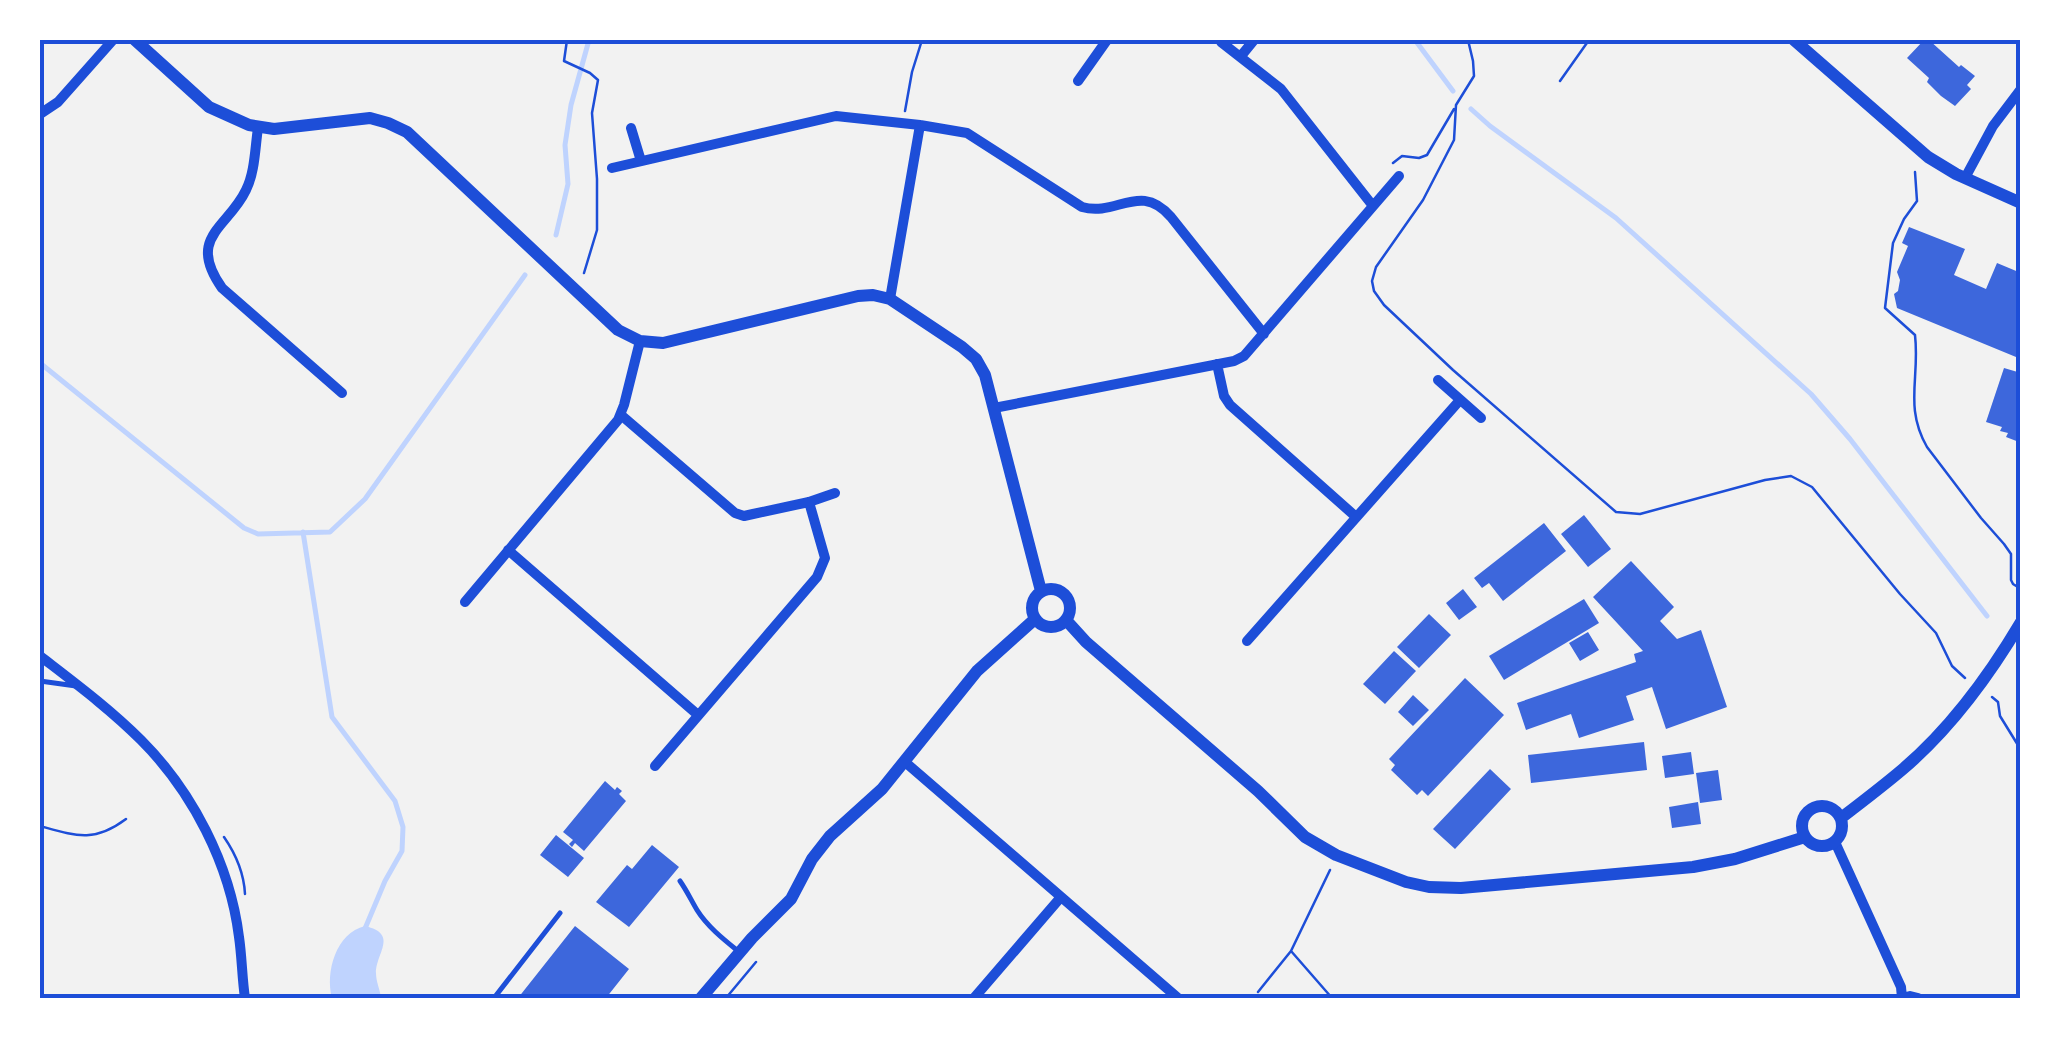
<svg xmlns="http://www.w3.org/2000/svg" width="2061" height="1038" viewBox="0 0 2061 1038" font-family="'Playfair Display',serif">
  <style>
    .water { fill: #bfd3fe }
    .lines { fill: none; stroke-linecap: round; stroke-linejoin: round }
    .stream { stroke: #bfd3fe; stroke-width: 5 }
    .building { fill: #3d67dc }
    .path { stroke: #1d4ed8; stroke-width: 2.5 }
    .service { stroke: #1d4ed8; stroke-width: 5 }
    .minor { stroke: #1d4ed8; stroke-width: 10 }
    .tertiary { stroke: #1d4ed8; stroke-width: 12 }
    .neatline { fill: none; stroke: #1d4ed8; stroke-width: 4 }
  </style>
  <rect width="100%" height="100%" fill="#f2f2f2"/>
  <path class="water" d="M365 926C399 934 376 953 376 973 376 982 380 989 381 998H332C325 972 336 933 365 926Z"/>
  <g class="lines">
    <path class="stream" d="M1415 40 1453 91
      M1471 109 1490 126 1616 218 1811 394 1850 439 1987 616
      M556 235 568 184 565 145 571 105 589 40
      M40 363 244 528 258 534 330 532 365 499 525 275
      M303 532 332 717 395 801 403 827 402 851 385 881 364 931"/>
  </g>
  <path class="building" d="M1924 40H1929L1959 67 1961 65 1975 76 1967 85 1971 89 1955 106 1941 96 1927 82 1929 78 1907 58Z
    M1909 227 1965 249 1954 275 1986 289 1997 263 2021 273V345L2016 357 1897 308 1894 294 1898 291 1900 280 1897 272 1908 246 1902 243Z
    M2004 368 2021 373 2019 442 2006 437 2008 433 2000 431 2002 427 1986 422Z
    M1584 515 1611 549 1588 567 1561 534Z
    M1544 523 1566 551 1503 601 1489 583 1482 588 1474 578Z
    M1631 561 1674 607 1660 621 1677 639 1701 630 1727 707 1666 729 1652 687 1626 696 1634 720 1579 738 1571 714 1526 730 1517 703 1636 662 1634 654 1643 651 1593 597Z
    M1463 589 1477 607 1459 620 1446 603Z
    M1584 599 1599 623 1504 680 1489 656Z
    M1429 614 1451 635 1419 668 1397 647Z
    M1588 632 1599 650 1580 661 1569 643Z
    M1394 651 1416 671 1385 704 1363 684Z
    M1465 678 1504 715 1428 796 1422 790 1417 795 1391 770 1395 765 1389 759Z
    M1413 695 1429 710 1413 726 1398 712Z
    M1644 742 1647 770 1531 783 1528 755Z
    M1691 752 1694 774 1665 778 1662 756Z
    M1490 769 1511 789 1455 849 1433 829Z
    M1718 770 1722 800 1700 803 1696 773Z
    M605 781 615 790 617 787 622 791 619 794 626 801 584 851 575 843 572 847 569 844 573 840 563 832Z
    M1698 802 1701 824 1672 828 1669 807Z
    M556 835 584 858 568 877 540 855Z
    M652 845 679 867 629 927 596 902 627 865 632 869Z
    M575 926 629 969 606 998H518Z"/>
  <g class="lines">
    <path class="path" d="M567 40 564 61 590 73 598 80 592 113 597 179V230L584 273
      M1468 40 1473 61 1474 76 1456 105 1454 140 1423 200 1376 267 1372 281 1374 291 1384 305 1453 370 1616 512 1640 514 1765 480 1791 476 1812 487 1900 594 1936 633 1952 666 1965 678
      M1560 81 1589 40
      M905 111 912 72 922 40
      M1393 163 1402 156 1419 158 1427 155 1454 109
      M1915 172 1917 201 1904 219 1893 243 1885 308 1915 335C1920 378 1904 407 1927 447L1981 518 2004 544 2011 554V580L2013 584 2021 589
      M1992 697 1998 702 2000 716 2021 750
      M40 826C76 836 94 843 126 819
      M224 837C235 853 244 874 245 894
      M1330 870 1291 951 1332 998
      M1258 992 1291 951
      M726 998 756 962"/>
    <path class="service" d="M40 681 76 686
      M680 881C687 891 691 900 697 910 707 926 723 939 738 951
      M494 998 560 913"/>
    <path class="minor" d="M1221 42 1281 89 1373 206
      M1241 56 1254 40
      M1078 81 1107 40
      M40 114 58 102 113 40
      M258 128C255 148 255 172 246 190 228 228 186 237 222 288L342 393
      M631 128 641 161
      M612 168 836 116 920 125 967 133 1082 207C1117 217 1140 181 1171 217L1264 334
      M1965 178 1993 126 2021 89
      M890 299 920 125
      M1217 364 1224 396 1230 405 1355 516
      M1438 380 1481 418
      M994 408 1234 361 1244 356 1399 176
      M621 415 735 513 744 516 753 514 809 502 835 493
      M508 550 698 715
      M465 602 618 420 624 405 640 341
      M1247 641 1460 400
      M40 656C75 683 110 709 141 740 192 791 230 864 239 937 242 957 242 978 245 998
      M905 762 1178 998
      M655 766 817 577 825 558 809 502
      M1835 842 1901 987 1902 998
      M974 998 1061 897
      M1902 998 1910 996 1918 998"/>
    <path class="tertiary" d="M135 40 209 107 249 125 274 129 370 118 388 123 407 132 618 330 640 341 663 343 858 296 873 295 890 299 962 347 976 359 985 375 1041 591
      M1794 40 1928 157 1956 174 2021 203
      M1032 608a19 19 0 1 1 38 0a19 19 0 1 1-38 0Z
      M1066 620 1086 642 1258 791 1305 837 1336 855 1406 882 1429 887 1461 888 1693 867 1735 859 1805 837
      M1802 826a20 20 0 1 1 40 0a20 20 0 1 1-40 0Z
      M1841 818C1862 802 1883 786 1903 769 1951 728 1989 676 2021 622
      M701 998 752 938 791 899 812 859 830 836 882 789 977 671 1035 619"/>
  </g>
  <rect width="2061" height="1038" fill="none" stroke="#ffffff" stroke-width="85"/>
  <rect x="42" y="42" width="1976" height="954" class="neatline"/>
</svg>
